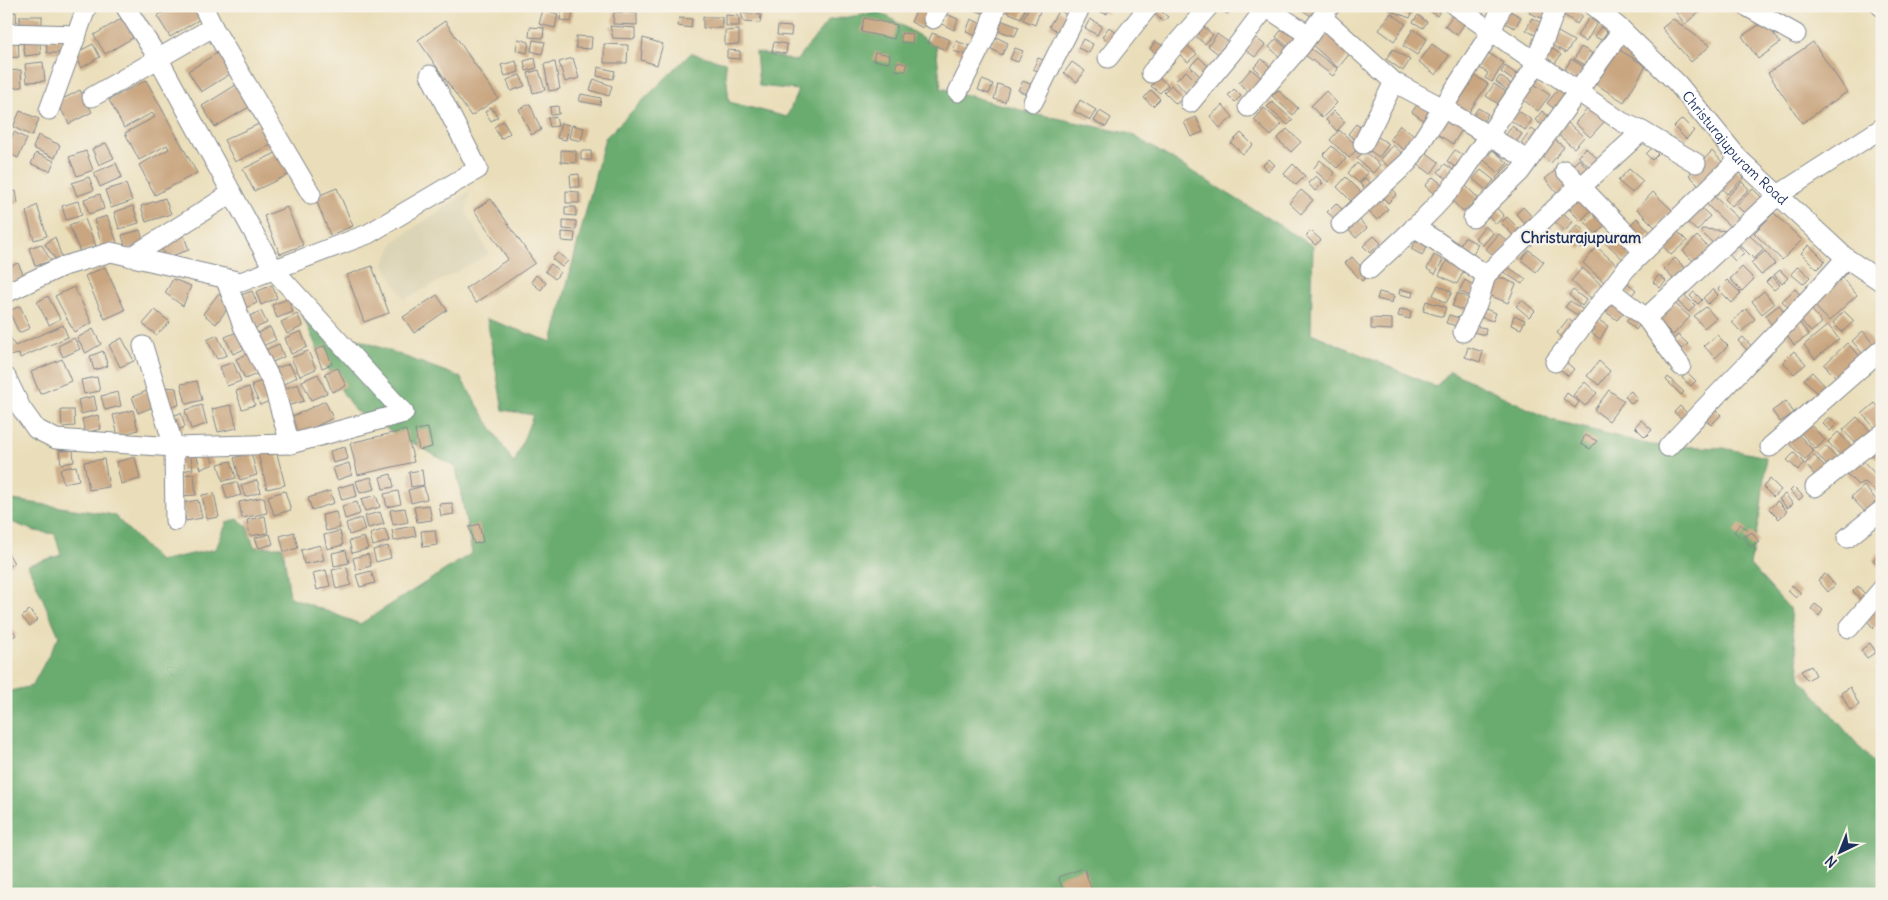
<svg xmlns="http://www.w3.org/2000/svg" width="1888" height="900" viewBox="0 0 1888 900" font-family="Delius,sans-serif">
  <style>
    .built { fill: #dcd4b6 }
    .forest { fill: #6bac6f; stroke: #436e66 }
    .building { fill: #c9a680 }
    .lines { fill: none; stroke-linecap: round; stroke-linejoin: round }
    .minor-casing { stroke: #82868c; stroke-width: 21 }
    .minor { stroke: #fff; stroke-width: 19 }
    .labels { text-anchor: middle; stroke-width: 4.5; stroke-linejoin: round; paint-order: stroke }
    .street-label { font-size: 14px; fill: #1b2f5e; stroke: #f7f3e8 }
    .neighbourhood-label { font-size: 15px; font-weight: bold; fill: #1b2f5e; stroke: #f7f3e8 }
  </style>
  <rect width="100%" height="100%" fill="#f7f3e8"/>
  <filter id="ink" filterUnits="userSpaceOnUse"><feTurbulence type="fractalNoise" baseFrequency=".02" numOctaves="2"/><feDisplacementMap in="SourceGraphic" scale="10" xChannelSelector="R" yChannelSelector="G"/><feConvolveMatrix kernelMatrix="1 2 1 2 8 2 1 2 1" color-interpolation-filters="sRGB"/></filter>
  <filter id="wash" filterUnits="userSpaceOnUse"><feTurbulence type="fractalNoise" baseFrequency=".0096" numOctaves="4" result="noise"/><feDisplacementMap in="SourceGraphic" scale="20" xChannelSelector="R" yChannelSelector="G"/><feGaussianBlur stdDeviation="1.12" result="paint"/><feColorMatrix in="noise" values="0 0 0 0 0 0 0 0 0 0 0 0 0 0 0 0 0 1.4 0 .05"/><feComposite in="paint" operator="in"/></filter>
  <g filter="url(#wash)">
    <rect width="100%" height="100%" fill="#eadeba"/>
    <path class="built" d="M470 191 466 212 489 254 404 300 384 264 394 241Z"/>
    <path class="forest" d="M880 12 936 46 941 88 1028 112 1131 134 1313 246 1311 333 1436 387 1450 371 1552 420 1651 445 1723 448 1766 457 1761 509 1750 565 1789 608 1801 679 1882 773V894H6V692L32 686 59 636 28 565 61 555 55 534 35 531 6 520V499L114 515 159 561 216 549 227 522 238 519 247 526 254 547H283L290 597 360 624 472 553 456 467 355 411 324 364 297 303 338 354 357 339 460 377 514 464 533 415 503 410 487 319 552 342 605 138 691 53 725 62 729 102 787 117 798 90 759 86 756 52 796 61 829 20Z"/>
    <g id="blocks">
      <path class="building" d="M174 6H199L205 16 170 37 157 16Z
        M562 6H574L571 22 560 20Z
        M773 6H792V11H772Z
        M969 6H988L986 14 968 8Z
        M1009 6H1024L1026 7 1021 18 1007 12Z
        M1029 6 1040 11 1035 25 1023 20Z
        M1092 6H1103L1109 8 1107 14 1091 9Z
        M1217 6H1233L1228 14 1216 8Z
        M1296 6H1310L1318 11 1314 18Z
        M1391 6H1415L1410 18 1389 10Z
        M1423 6H1443L1437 16Z
        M1531 6H1550L1544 19 1529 13Z
        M1671 6H1706L1685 24Z
        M1570 7 1582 16 1577 24 1564 15Z
        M1157 8 1168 17 1163 22 1153 12Z
        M917 9 929 15 923 28 911 22Z
        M543 10 558 14 555 28 539 24Z
        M1059 10 1068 16 1058 32 1049 26Z
        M1508 10 1521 17 1515 28 1502 22Z
        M16 12 17 28 6 29V13Z
        M614 12 637 13V25L613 24Z
        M1455 12 1467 20 1457 35 1445 26Z
        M741 13 761 15 760 23 744 22Z
        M1391 13 1406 24 1394 41 1379 30Z
        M946 14 958 19 954 30 942 24Z
        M726 15 739 16V26H726Z
        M1418 15 1427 22 1423 28 1413 22Z
        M20 16H42V30H20Z
        M126 16 138 35 105 54 94 35Z
        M703 17H722V28H703Z
        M679 18 692 19 691 28 678 26Z
        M864 18 897 25 894 39 861 32Z
        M1532 18 1543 24 1539 37 1526 30Z
        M1589 18 1597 23 1586 42 1577 36Z
        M971 19 982 24 977 36 966 32Z
        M1090 19 1102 26 1097 35 1085 28Z
        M1673 19 1710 46 1691 62 1662 28Z
        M1000 20 1019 27 1015 36 996 30Z
        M445 21 498 98 471 116 418 40Z
        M1765 21 1780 43 1758 59 1742 36Z
        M1286 24 1301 37 1291 49 1276 37Z
        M610 26 635 28V39L613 38Z
        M778 26 792 27 791 36 777 35Z
        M1203 26 1213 35 1205 44 1195 36Z
        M530 27 544 28 543 38 529 37Z
        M1109 27 1121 37 1114 46 1102 37Z
        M1601 27 1607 32 1601 40 1594 36Z
        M1323 29 1351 52 1338 68 1310 43Z
        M1413 29 1427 39 1417 55 1403 46Z
        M739 30V44L725 45V31Z
        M1558 32 1574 41 1566 53 1550 44Z
        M901 33 913 34 912 43 901 42Z
        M932 33 950 40 946 50 928 43Z
        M39 34 41 54 25 56 22 36Z
        M1217 34 1231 44 1221 56 1208 46Z
        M6 36H18L19 57 6 58Z
        M576 36 592 37 591 49 576 48Z
        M1253 36 1265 45 1255 57 1243 48Z
        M996 37 1008 43 1002 55 990 48Z
        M643 38 663 44 657 65 641 60Z
        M61 39 62 53H47L46 40Z
        M518 39 529 42 527 53 516 50Z
        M1083 39 1093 44 1089 53 1078 48Z
        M1276 39 1290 51 1282 59 1269 47Z
        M533 40 545 42 542 54 531 51Z
        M956 41 970 46 967 55 953 51Z
        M1155 41 1165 47 1160 56 1150 49Z
        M774 42 787 44 786 54 772 51Z
        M1813 42 1847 92 1802 123 1768 73Z
        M93 44 100 57 81 68 74 54Z
        M604 44 628 45 627 63H604Z
        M1185 44 1197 54 1188 62 1178 53Z
        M1432 44 1449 56 1436 75 1419 62Z
        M1613 46 1646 66 1624 102 1591 81Z
        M1581 47 1592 53 1585 65 1574 59Z
        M1015 48 1023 51 1018 62 1010 59Z
        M1310 48 1338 69 1333 76 1305 55Z
        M1552 48 1561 55 1553 66 1544 59Z
        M1393 49 1410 60 1403 71 1386 59Z
        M222 50 235 71 201 92 188 71Z
        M727 50 740 51V59L727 58Z
        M875 52 890 55 889 63 873 60Z
        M1487 52 1504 63 1492 82 1485 78 1488 73 1478 67Z
        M1199 57 1210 68 1201 77 1190 66Z
        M535 58 537 68 526 71 524 61Z
        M573 58 579 78 565 82 559 62Z
        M1038 58 1051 63 1046 75 1033 69Z
        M1262 59 1275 71 1267 80 1254 67Z
        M1571 59 1584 67 1576 81 1563 73Z
        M516 61 519 72 505 76 501 65Z
        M43 62 45 81 27 82 25 64Z
        M555 62 560 89 549 91 544 64Z
        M897 62 907 64 906 71 895 70Z
        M1072 62 1085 71 1077 82 1064 73Z
        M1505 66 1522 78 1518 84 1501 72Z
        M598 67 615 71 613 79 597 76Z
        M1251 69 1264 80 1252 95 1239 83Z
        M21 70 22 87 8 88 6 71Z
        M539 70 545 90 533 93 528 73Z
        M1186 71 1198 83 1186 93 1175 81Z
        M1471 73 1488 84 1467 115 1451 104Z
        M520 75 525 86 511 91 507 80Z
        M1500 76 1515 87 1511 93 1496 82Z
        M1159 77 1168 85 1160 93 1151 86Z
        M594 79 612 86 609 96 590 90Z
        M146 80 197 173 155 195 139 165 169 149 167 145 139 160 125 133 155 117 152 113 124 128 109 100Z
        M982 80 993 84 989 94 978 90Z
        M1023 81 1035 86 1030 96 1018 90Z
        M998 84 1009 88 1005 102 994 99Z
        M1494 84 1514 97 1506 109 1486 96Z
        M1534 84 1550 95 1538 111 1522 99Z
        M236 85 249 107 215 127 202 106Z
        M1171 85 1183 98 1176 104 1164 92Z
        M1560 87 1568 94 1556 110 1547 103Z
        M1234 89 1241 96 1235 102 1228 95Z
        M80 90 92 112 69 124 57 102Z
        M1151 90 1160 99 1153 106 1144 98Z
        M1278 90 1298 108 1293 115 1272 96Z
        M1326 91 1337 103 1322 118 1311 106Z
        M581 94 601 98 600 105 579 101Z
        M1080 100 1096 110 1090 120 1074 111Z
        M1272 102 1293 120 1288 125 1267 107Z
        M1419 102 1433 112 1426 122 1412 112Z
        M530 104 541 130 531 135 519 109Z
        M1223 105 1233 117 1220 128 1210 116Z
        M558 106 559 114 551 115 550 107Z
        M1590 106 1606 120 1590 137 1575 123Z
        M491 107 498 117 491 121 485 112Z
        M1264 108 1282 124 1271 136 1254 120Z
        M1478 108 1488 114 1480 126 1470 120Z
        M1514 108 1532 120 1525 130 1507 118Z
        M20 111 39 119 32 136 13 127Z
        M1100 111 1111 118 1106 127 1094 121Z
        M1334 111 1345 122 1337 131 1326 120Z
        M1542 111 1551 118 1545 127 1535 120Z
        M1446 113 1465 125 1453 144 1434 132Z
        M556 117 558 126 550 127 548 118Z
        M1196 117 1203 132 1191 137 1184 122Z
        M1682 119 1694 131 1686 139 1674 127Z
        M503 121 510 133 501 139 494 127Z
        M1567 122 1584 137 1574 148 1557 134Z
        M261 123 271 145 235 162 224 140Z
        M561 123 569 125 566 140 557 138Z
        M1356 124 1366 131 1358 142 1348 134Z
        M572 125 584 128 581 141 569 138Z
        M1400 125 1417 138 1407 152 1390 139Z
        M1512 126 1522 134 1514 145 1504 138Z
        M1287 129 1301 142 1291 152 1277 139Z
        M1532 129 1541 136 1527 155 1518 148Z
        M1339 130 1359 147 1349 158 1330 140Z
        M14 132 27 139 18 158 6 152V148Z
        M1241 133 1253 145 1243 154 1231 143Z
        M38 135 60 145 55 158 33 148Z
        M1375 135 1389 144 1379 157 1366 148Z
        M1553 138 1564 147 1551 163 1540 154Z
        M106 143 114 158 99 165 92 149Z
        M1393 145 1405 156 1392 170 1380 159Z
        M1332 146 1346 159 1337 168 1323 155Z
        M1586 148 1601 162 1593 170 1578 156Z
        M1652 148 1658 154 1652 160 1646 154Z
        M561 150 576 151V163L561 162Z
        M1455 150 1466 158 1458 169 1447 161Z
        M1493 150 1508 163 1499 173 1484 160Z
        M86 151 93 170 77 176 69 157Z
        M280 151 290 174 254 191 243 169Z
        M581 151H591L592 160H581Z
        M1364 151 1380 165 1373 173 1357 159Z
        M1424 151 1439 162 1431 174 1416 163Z
        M1712 151 1726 166 1703 189 1689 175Z
        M36 153 54 161 50 171 31 164Z
        M1269 159 1275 165 1268 171 1263 165Z
        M1579 159 1592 173 1583 181 1570 168Z
        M1320 160 1335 173 1328 182 1313 169Z
        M6 163H10L12 176 6 177Z
        M116 163 122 177 100 187 94 173Z
        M1357 163 1368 173 1359 183 1348 173Z
        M1293 164 1305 176 1296 185 1284 174Z
        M1445 164 1458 174 1451 182 1438 172Z
        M1510 164 1516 170 1502 184 1496 178Z
        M1558 168 1574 187 1561 198 1545 179Z
        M1629 169 1643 181 1632 193 1618 181Z
        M1735 169 1744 178 1727 194 1718 184Z
        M1481 170 1494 180 1486 190 1473 179Z
        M579 174 580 187H571L570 175Z
        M1316 176 1323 183 1315 191 1308 183Z
        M89 177 94 190 77 196 72 183Z
        M1346 177 1362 193 1353 203 1337 187Z
        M1433 177 1447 188 1439 198 1425 186Z
        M1365 178 1376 188 1370 194 1360 184Z
        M1742 182 1749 189 1732 206 1725 199Z
        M1463 183 1478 198 1463 212 1448 196Z
        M126 184 132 201 111 208 105 190Z
        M1391 187 1397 194 1388 203 1381 196Z
        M337 188 353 226 330 235 315 197Z
        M1753 189 1765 201 1748 217 1736 205Z
        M1301 190 1313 200 1301 214 1289 203Z
        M16 191 18 203 6 205V193Z
        M566 191 579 192V203H566Z
        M1579 191 1595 206 1581 221 1566 206Z
        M1653 192 1672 210 1655 227 1637 209Z
        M100 194 104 209 89 214 84 199Z
        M1714 196 1742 222 1734 230 1706 204Z
        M1377 197 1388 209 1377 220 1365 208Z
        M165 198 171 214 146 222 141 206Z
        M491 199 535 263 476 303 466 288 508 259 474 210Z
        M78 201 82 215 66 220 62 206Z
        M1336 203 1346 213 1338 222 1327 212Z
        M1493 204 1504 216 1496 224 1485 212Z
        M37 205 47 236 34 240 26 212Z
        M133 206 139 223 119 229 114 212Z
        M287 207 303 245 280 254 264 216Z
        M565 207H576V216L565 215Z
        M1523 207 1535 220 1528 227 1516 214Z
        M1700 207 1710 216 1697 231 1687 222Z
        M1597 209 1609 221 1596 234 1585 222Z
        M1562 212 1573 222 1565 231 1554 221Z
        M1774 213 1802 240 1782 260 1754 233Z
        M1355 215 1367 228 1356 238 1344 225Z
        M107 216 117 242 103 247 94 220Z
        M1507 217 1521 231 1515 237 1501 223Z
        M1637 218 1651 233 1641 243 1627 228Z
        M85 219 96 246 80 252 69 225Z
        M563 220 576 221V230L563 229Z
        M1578 225 1591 238 1580 249 1567 237Z
        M1485 226 1493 233 1483 245 1475 238Z
        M1702 229 1730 231 1716 246 1701 232Z
        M140 230 144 244 126 249 122 235Z
        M1676 230 1687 241 1671 255 1661 244Z
        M1311 231 1321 240 1315 245 1306 236Z
        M562 232 575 233 574 242 562 241Z
        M1617 232 1636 250 1625 261 1606 243Z
        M1747 233 1764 249 1754 259 1737 242Z
        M1499 234 1510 243 1497 258 1486 249Z
        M184 236 189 250 165 258 160 244Z
        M1374 236 1381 243 1370 253 1363 246Z
        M1697 236 1711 250 1697 265 1683 251Z
        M55 237 62 258 56 260 45 244Z
        M1464 237 1478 244 1472 257 1458 250Z
        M1417 240 1427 247 1422 255 1411 249Z
        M1735 243 1744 253 1735 261 1726 251Z
        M41 244 51 261 35 266 29 248Z
        M1809 245 1825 261 1817 269 1801 253Z
        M1597 247 1618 266 1604 282 1583 263Z
        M1529 250 1544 262 1536 272 1521 260Z
        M1765 251 1775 264 1761 275 1751 263Z
        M558 253 568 261 562 267 552 259Z
        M1434 255 1443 260 1435 274 1427 269Z
        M1352 257 1368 275 1362 281 1345 263Z
        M1449 257 1466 267 1457 284 1439 275Z
        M1675 258 1685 268 1673 279 1664 269Z
        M18 263 27 282 12 288 6 275V268Z
        M551 264 560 272 555 279 545 271Z
        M1503 264 1526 279 1522 284 1500 270Z
        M372 266 389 313 364 322 347 275Z
        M1798 266 1810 277 1803 284 1791 274Z
        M105 267 125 310 105 319 85 276Z
        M1742 267 1754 279 1742 291 1730 279Z
        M1582 268 1603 286 1591 298 1571 281Z
        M1780 270 1788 278 1782 284 1774 275Z
        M1492 274 1516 284 1508 303 1489 295 1493 287 1488 285Z
        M536 275 546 283 541 290 531 282Z
        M1659 275 1666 281 1660 288 1653 282Z
        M1772 276 1780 285 1774 290 1766 282Z
        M1842 278 1857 295 1829 321 1814 305Z
        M173 279 191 286 183 306 165 293Z
        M1465 280 1476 287 1471 297 1459 291Z
        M1727 280 1741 293 1732 303 1718 289Z
        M1625 281 1636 290 1631 296 1620 287Z
        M272 285 277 298 261 305 256 292Z
        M1438 285 1452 292 1446 303 1433 295Z
        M74 287 92 323 74 332 55 296Z
        M1400 289 1413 292 1412 297 1399 294Z
        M1713 289 1718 295 1708 304 1703 298Z
        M1795 289 1807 302 1794 314 1782 301Z
        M1573 290 1586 300 1582 306 1569 295Z
        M252 291 257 303 241 310 236 297Z
        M1764 291 1774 304 1762 314 1752 301Z
        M1379 292 1394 296 1392 303 1377 299Z
        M1694 292 1702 300 1698 304 1690 296Z
        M1458 293 1470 299 1465 311 1452 306Z
        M218 294 231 304 216 324 203 314Z
        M1683 294 1695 305 1689 312 1677 301Z
        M437 295 447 310 414 333 403 317Z
        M48 296 60 319 49 325 37 302Z
        M288 299 293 312 277 318 272 305Z
        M1522 300 1535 311 1529 317 1516 306Z
        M1426 301 1446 307 1443 317 1423 311Z
        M1570 301 1585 311 1580 317 1565 307Z
        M1672 301 1690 317 1673 335 1656 318Z
        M1613 303 1624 312 1617 320 1606 312Z
        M1779 305 1789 317 1775 329 1765 316Z
        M20 306 30 328 19 333 9 311Z
        M1480 307 1496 313 1493 321 1477 316Z
        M1706 307 1716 318 1704 328 1694 316Z
        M1400 309 1411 311 1410 319 1398 316Z
        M1746 309 1755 319 1741 332 1732 322Z
        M1811 309 1822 323 1811 332 1799 318Z
        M155 310 170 322 156 335 143 324Z
        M261 311 267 323 251 330 245 318Z
        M1844 311 1854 321 1842 332 1833 323Z
        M297 314 303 326 287 334 281 322Z
        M1449 315 1463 319 1460 327 1446 323Z
        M1514 315 1525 320 1521 329 1511 325Z
        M1630 316 1640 324 1636 330 1626 321Z
        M1594 317 1608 326 1600 339 1591 333 1594 327 1589 324Z
        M1371 318 1392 319V330L1371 329Z
        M1568 319 1579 327 1568 342 1557 333Z
        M1797 319 1809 335 1794 345 1783 329Z
        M63 325 68 337 20 358 19 354 9 356 6 351V330L15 346Z
        M1828 325 1839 339 1815 359 1804 345Z
        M1474 326 1486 328 1485 335 1473 332Z
        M270 327 276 340 260 347 254 335Z
        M93 329 101 344 86 353 77 338Z
        M239 331 247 348 233 354 225 337Z
        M301 331 307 347 291 354 285 338Z
        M1863 331 1874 345 1863 354 1852 341Z
        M217 335 227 355 217 359 207 340Z
        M1678 335 1688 344 1682 349 1672 340Z
        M1717 335 1728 346 1715 358 1704 346Z
        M1743 337 1753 348 1749 352 1738 341Z
        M74 338 80 349 63 357 58 346Z
        M122 338 134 361 120 367 109 345Z
        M1847 343 1862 358 1839 380 1824 365Z
        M279 344 284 357 268 364 263 351Z
        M325 346 332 364 322 368 315 350Z
        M1468 347 1483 352 1480 362 1465 357Z
        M103 351 108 366 94 370 90 356Z
        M308 351 316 369 300 376 291 358Z
        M1794 351 1806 364 1794 374 1783 362Z
        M250 353 259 373 245 379 236 359Z
        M62 359 71 381 40 394 31 372Z
        M1599 361 1610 371 1599 385 1587 376Z
        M233 362 241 381 227 386 220 367Z
        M1567 363 1574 369 1568 376 1560 369Z
        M289 364 297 377 282 385 273 369Z
        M338 368 346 386 332 392 325 373Z
        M1687 372 1696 381 1691 386 1682 378Z
        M1812 372 1827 388 1819 396 1804 379Z
        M318 374 327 393 311 400 302 381Z
        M97 377 100 391 84 394 81 380Z
        M1668 377 1684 392 1681 395 1666 380Z
        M264 380 272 400 260 405 251 385Z
        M197 381 202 400 186 404 181 384Z
        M1585 382 1597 393 1585 406 1573 395Z
        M298 384 304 401 287 406 281 390Z
        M163 387 176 388 179 405 167 408Z
        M249 387 255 405 242 409 236 391Z
        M1609 390 1624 401 1609 421 1594 410Z
        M147 391 153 407 138 413 132 397Z
        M1631 391 1637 399 1631 404 1625 396Z
        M118 392 121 406 105 410 101 396Z
        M1567 393 1579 402 1575 408 1563 399Z
        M94 396 97 410 81 414 78 400Z
        M325 401 333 418 296 436 287 419Z
        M1786 401 1794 413 1780 422 1772 411Z
        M1875 403 1882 411V425L1877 430 1862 414Z
        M202 405 207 424 191 429 185 410Z
        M231 405 237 428 218 432 212 409Z
        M1680 406 1687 413 1682 419 1674 412Z
        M1713 407 1721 415 1711 425 1703 416Z
        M61 410H74L75 426 62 427Z
        M133 410 138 430 118 436 113 415Z
        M181 413 185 427 174 431 169 417Z
        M98 415 101 429 85 433 82 419Z
        M1829 417 1837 424 1830 431 1822 423Z
        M1857 417 1873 434 1859 447 1843 430Z
        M1641 420 1652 430 1645 437 1635 427Z
        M1807 421 1825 440 1816 449 1798 430Z
        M428 428 432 447 419 450 415 430Z
        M1793 429 1814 451 1805 460 1784 438Z
        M406 430 414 462 358 475 350 443Z
        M1838 432 1854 449 1844 459 1828 442Z
        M1585 435 1597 441 1590 449 1581 444Z
        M1882 440V463L1868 451Z
        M1826 446 1839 461 1830 469 1817 454Z
        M345 447 348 459 333 463 330 451Z
        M73 450 74 462 61 464 59 451Z
        M208 450 214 464 201 469 196 454Z
        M257 450H276L285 485 267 489Z
        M190 452 193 469 181 471 179 454Z
        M251 453 257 475 240 480 234 458Z
        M1794 453 1804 463 1798 470 1787 460Z
        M1814 455 1827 470 1818 479 1805 464Z
        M135 457 140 479 121 484 116 462Z
        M104 459 109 487 89 490 84 462Z
        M1862 460 1882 481V495H1880L1865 482 1858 485 1847 474Z
        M231 461 236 478 223 481 218 464Z
        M349 463 352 475 337 480 333 468Z
        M76 466 79 480 63 483 60 469Z
        M422 470 424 485 411 487 409 472Z
        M194 474 196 495 182 496 180 475Z
        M391 474 394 487 383 489 380 477Z
        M371 477 375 489 360 493 356 481Z
        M1770 479 1781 490 1773 497 1763 487Z
        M257 480 261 492 245 497 241 485Z
        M237 482 241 495 227 499 223 485Z
        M354 483 357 496 342 500 338 488Z
        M424 486 427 499 411 503 408 490Z
        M1864 486 1880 504 1868 515 1851 497Z
        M1794 487 1803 496 1799 500 1790 491Z
        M285 491 291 510 274 515 268 496Z
        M330 491 334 503 312 510 308 498Z
        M398 491 401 504 387 507 384 494Z
        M214 493 219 517 207 519 202 495Z
        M1785 494 1793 504 1787 508 1779 499Z
        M376 495 380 507 365 511 361 499Z
        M264 497 267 513 242 518 239 502Z
        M198 500 202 518 186 521 182 503Z
        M1777 501 1787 511 1779 519 1769 509Z
        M357 502 360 514 345 519 342 506Z
        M452 503 454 514 441 516 439 504Z
        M429 505 432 520 417 522 414 507Z
        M405 508 408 522 393 525 390 510Z
        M336 512 340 528 326 531 322 515Z
        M380 512 384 524 368 528 365 516Z
        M265 516 268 533 250 536 247 520Z
        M361 518 365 530 349 535 346 523Z
        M479 524 483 542 474 544 469 527Z
        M1740 524 1748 530 1741 538 1734 532Z
        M414 526 416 536 394 541 392 530Z
        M385 529 389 541 373 546 370 534Z
        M435 530 437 545 423 547 421 531Z
        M340 531 343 545 327 549 324 535Z
        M294 532 298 548 284 552 280 536Z
        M1752 532 1759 542 1751 547 1744 537Z
        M270 534 273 544 259 548 255 538Z
        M364 537 368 549 352 553 349 541Z
        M320 545 324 560 304 564 301 550Z
        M388 546 391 558 376 562 373 550Z
        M346 550 349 563 334 566 332 553Z
        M1882 551V569L1873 560Z
        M8 553 14 563 8 567 6 564Z
        M368 554 371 566 356 570 353 558Z
        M347 567 351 585 336 589 332 570Z
        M326 570 330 586 317 590 313 573Z
        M371 571 375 583 360 587 356 575Z
        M1825 574 1835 585 1828 592 1818 580Z
        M1792 585 1801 593 1796 598 1788 591Z
        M1858 586 1869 599 1865 605 1853 591Z
        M1815 604 1823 610 1819 616 1811 609Z
        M1875 609 1882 616V620L1873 628 1865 618Z
        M29 610 38 619 30 626 22 617Z
        M8 625 16 635 8 640 6 638V627Z
        M1870 643 1876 652 1867 658 1861 650Z
        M1811 666 1816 675 1807 680 1801 671Z
        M1850 687 1859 705 1850 710 1841 693Z
        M1084 868 1093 894H1065L1058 877Z"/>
    </g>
  </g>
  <g filter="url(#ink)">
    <use href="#blocks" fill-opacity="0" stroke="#82868c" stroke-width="1"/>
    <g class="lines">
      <defs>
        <g id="minor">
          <path d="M203 6 213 27 311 194"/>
          <path d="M1264 6 1309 35"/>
          <path d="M1455 6 1622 122 1642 131"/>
          <path id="s1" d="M1593 6 1622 30 1677 83 1739 159 1846 258 1882 282"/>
          <path d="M1746 6 1796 34"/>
          <path d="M1881 6 1882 7"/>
          <path d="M1322 17 1394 82 1443 108 1528 160"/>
          <path d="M933 19 940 6"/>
          <path d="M6 33 77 35"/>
          <path d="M1108 58 1149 6"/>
          <path d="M1151 73 1209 6"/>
          <path d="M958 92 987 34 996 6"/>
          <path d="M92 97 213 27"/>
          <path d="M1033 102 1081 6"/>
          <path d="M1190 103 1233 51 1267 6"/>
          <path d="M1248 107 1301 46 1330 6"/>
          <path d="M49 110 87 6"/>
          <path d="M1363 144 1394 82"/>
          <path d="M1565 170 1643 251"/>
          <path d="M1473 218 1520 172 1622 30"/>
          <path d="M1341 224 1409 161 1491 32 1502 6"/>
          <path d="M1414 227 1435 240 1486 275"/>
          <path d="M131 257 232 193"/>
          <path d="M1370 269C1401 240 1433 212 1459 179L1532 71 1557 6"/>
          <path d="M225 278 243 326 273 384 290 444"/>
          <path d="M1610 290 1646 318 1681 366"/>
          <path d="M6 293 61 267 111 252 241 282 368 234 478 169 430 75"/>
          <path d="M1646 318 1778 195 1882 128"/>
          <path d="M1463 332 1478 302 1486 275 1569 195 1581 187 1642 131 1696 163"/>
          <path d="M143 346 174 447 175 521"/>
          <path d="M1555 362 1626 269 1739 159"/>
          <path d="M6 377 21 408 36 429 56 439 174 447 290 444 404 413 274 270 158 58 125 6"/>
          <path d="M1668 447C1727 383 1789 323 1846 258"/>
          <path d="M1770 447 1882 349"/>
          <path d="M1815 487 1882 434"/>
          <path d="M1847 538 1882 510"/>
          <path d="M1849 628 1882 589"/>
        </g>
      </defs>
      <use href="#minor" class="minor-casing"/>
      <use href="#minor" class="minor"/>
    </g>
  </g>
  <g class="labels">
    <g class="street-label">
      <text dy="5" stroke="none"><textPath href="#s1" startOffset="201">Christurajupuram Road</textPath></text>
    </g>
    <g class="neighbourhood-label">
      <text x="1581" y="243">Christurajupuram</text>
    </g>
  </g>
  <rect width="1888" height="900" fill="none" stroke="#f7f3e8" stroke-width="25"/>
  <g transform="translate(1840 852) rotate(223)" stroke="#f7f3e8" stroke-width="4" paint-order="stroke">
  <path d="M0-4L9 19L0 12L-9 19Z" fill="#1b2f5e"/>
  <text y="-8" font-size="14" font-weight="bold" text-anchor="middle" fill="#1b2f5e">N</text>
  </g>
</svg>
